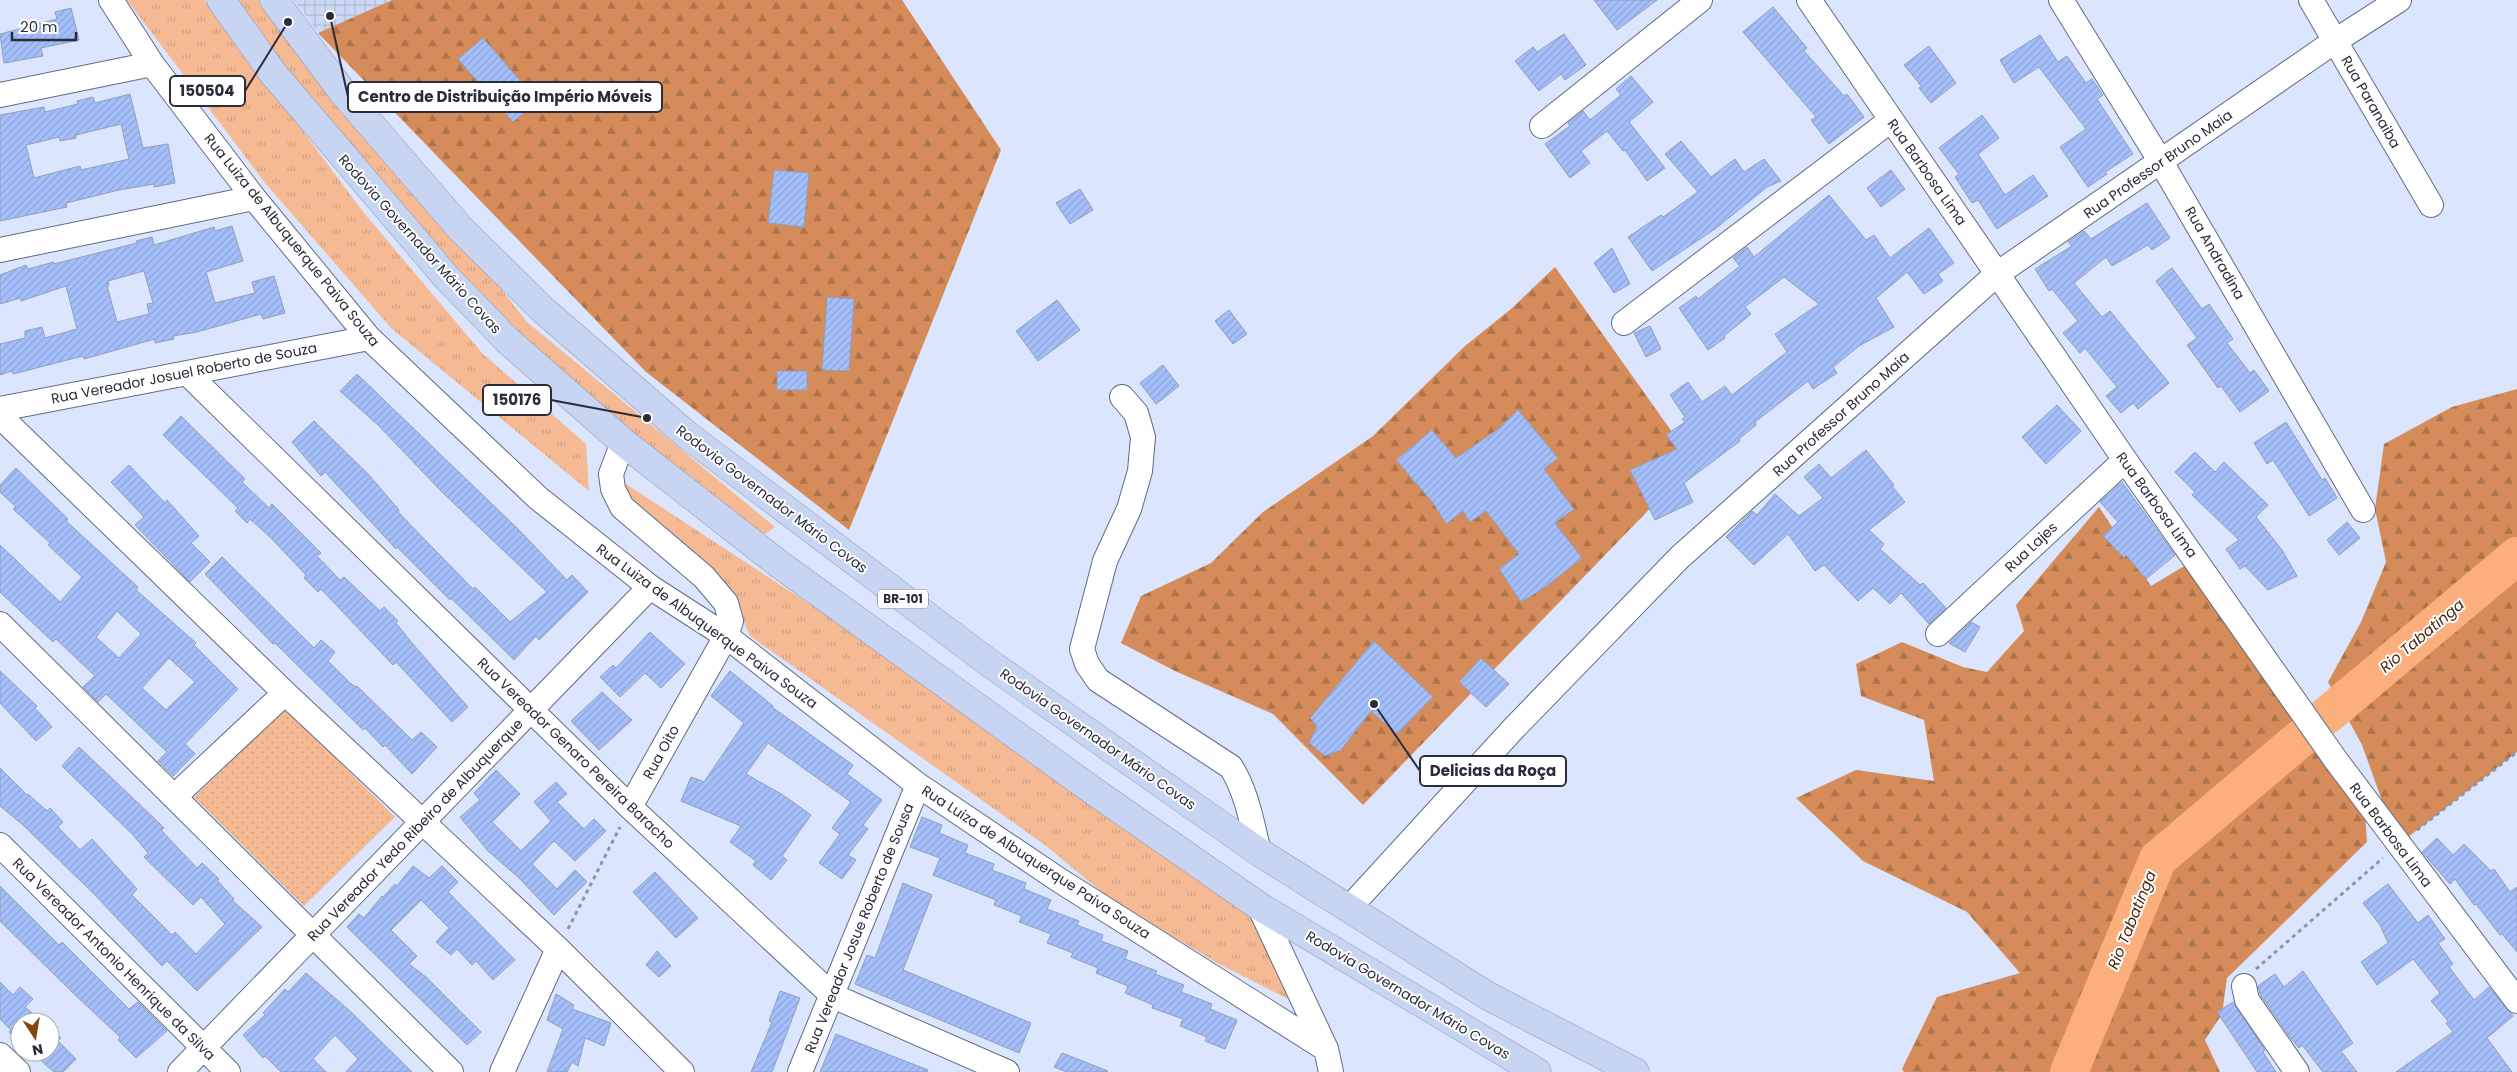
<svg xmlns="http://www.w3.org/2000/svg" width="2517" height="1072" viewBox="0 0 2517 1072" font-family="Poppins,sans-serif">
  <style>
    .industrial { fill: url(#industrial-grid) }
    .grass { fill: url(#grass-tufts) }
    .forest { fill: url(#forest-firs) }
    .park { fill: url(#park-dots) }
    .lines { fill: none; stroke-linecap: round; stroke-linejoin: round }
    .river { stroke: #faaf7c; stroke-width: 38 }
    .building { fill: url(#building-hatch); stroke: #919eba; fill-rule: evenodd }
    .minor-casing { stroke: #5f6c85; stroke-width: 26 }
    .highway-casing { stroke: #909ab1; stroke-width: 29 }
    .path { stroke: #8c94a7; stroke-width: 3; stroke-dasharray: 4 4; stroke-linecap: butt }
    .minor { stroke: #fff; stroke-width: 24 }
    .highway { stroke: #c8d5f2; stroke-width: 28 }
    .labels { text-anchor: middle; stroke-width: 4; stroke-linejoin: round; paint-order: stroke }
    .shield { fill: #fff; stroke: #686c74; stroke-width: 1 }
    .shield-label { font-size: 12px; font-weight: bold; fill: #282d39 }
    .street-label { font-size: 14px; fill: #282d39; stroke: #fff }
    .water-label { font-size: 15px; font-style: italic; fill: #452712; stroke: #fff }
    .leader { fill: none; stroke: #282d39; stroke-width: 2 }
    .callout-dot { fill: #282d39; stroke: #fff; stroke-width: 2 }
    .callout { fill: #fff; stroke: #282d39; stroke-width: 2 }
    .callout-label { font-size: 15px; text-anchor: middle; font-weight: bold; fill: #282d39 }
  </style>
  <defs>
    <pattern id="industrial-grid" width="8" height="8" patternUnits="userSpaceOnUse" patternTransform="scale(1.25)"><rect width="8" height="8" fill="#ccd8f6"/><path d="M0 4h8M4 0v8" fill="none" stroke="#afbad4"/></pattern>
    <pattern id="grass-tufts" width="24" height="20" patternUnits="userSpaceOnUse" patternTransform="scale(1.25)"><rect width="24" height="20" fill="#f5ba94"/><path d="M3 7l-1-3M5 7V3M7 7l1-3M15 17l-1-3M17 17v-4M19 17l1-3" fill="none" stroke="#d2a080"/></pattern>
    <pattern id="forest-firs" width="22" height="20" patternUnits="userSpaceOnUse" patternTransform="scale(1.25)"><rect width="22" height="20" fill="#d58c5a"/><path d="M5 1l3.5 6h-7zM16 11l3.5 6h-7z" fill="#ad734b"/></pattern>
    <pattern id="park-dots" width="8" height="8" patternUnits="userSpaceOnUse" patternTransform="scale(1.25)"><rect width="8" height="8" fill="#f5ba94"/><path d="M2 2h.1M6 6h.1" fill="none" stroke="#d2a080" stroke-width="1.8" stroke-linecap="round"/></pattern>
    <pattern id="building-hatch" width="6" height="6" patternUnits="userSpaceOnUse" patternTransform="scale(1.25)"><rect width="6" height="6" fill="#a4bffa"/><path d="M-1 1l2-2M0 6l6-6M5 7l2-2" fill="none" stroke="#8da4d7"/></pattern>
  </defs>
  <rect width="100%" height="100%" fill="#dbe6fe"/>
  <path class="industrial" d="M294 0H392L318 33Z"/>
  <path class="grass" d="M127 0H205L364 213 483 354 586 444 589 491 392 329 265 183Z
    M221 0H279L401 161 527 322 775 527 741 551 507 340Z
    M623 482 1071 775 1259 906 1308 1009 1219 964 1109 898 1045 845 750 636 730 591 628 498Z"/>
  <path class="forest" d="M392 0H902L1001 150 849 530 646 372 318 33Z
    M1555 267 1694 463 1363 805 1273 714 1175 671 1121 643 1141 596 1211 563 1263 512 1373 436 1465 346 1511 309Z
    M2517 389V752L2398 845 2362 745 2328 682 2361 622 2386 562 2375 509 2384 444 2452 407Z
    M2099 507 2151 586 2196 559 2364 799 2367 842 2227 978 2222 1014 2205 1040 2220 1072H1904L1902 1069 1937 997 2020 973 1967 912 1863 861 1796 798 1856 770 1934 781 1924 720 1861 696 1856 664 1902 642 1963 667 1987 672 2024 631 2016 605Z"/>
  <path class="park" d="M285 708 395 817 304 906 194 797Z"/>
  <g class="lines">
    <path class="river" d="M2326 716 2517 556
      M2069 1072 2158 859 2301 738"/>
  </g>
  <path class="building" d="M1594 0H1657L1617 30Z
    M1773 7 1807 48 1804 51 1844 96 1847 94 1864 117 1829 144 1811 120 1816 117 1743 32Z
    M71 8 79 40 41 48 43 56 4 63 0 34 57 19 55 12Z
    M1564 34 1586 65 1565 80 1561 74 1539 91 1515 61 1533 47 1537 52Z
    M2040 35 2058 62 2067 56 2086 83 2092 79 2103 95 2097 99 2133 154 2105 172 2107 174 2088 187 2060 147 2086 129 2039 67 2014 83 2000 60Z
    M483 38 538 101 513 122 458 59Z
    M1929 46 1956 83 1931 103 1919 88 1921 86 1904 65Z
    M1631 76 1653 102 1629 122 1665 168 1647 181 1625 150 1623 151 1607 131 1581 151 1590 163 1570 178 1545 144 1570 126 1568 123 1583 111 1590 120 1621 95 1616 89Z
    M130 94 143 148 168 144 175 183 154 187V184L119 190 66 203 67 207 0 221V115L44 107 45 112 78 104 77 101 93 97 95 103ZM121 124 129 159 81 170 80 166 34 178 26 145 59 137 60 141 76 138V135Z
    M1982 115 1999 138 1978 154 2005 195 2033 175 2048 196 1997 229 1978 200 1972 203 1955 177 1959 174 1939 148Z
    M1681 141 1711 177 1735 159 1744 172 1764 159 1781 181 1767 187 1715 229 1652 271 1628 237 1661 215 1663 217 1698 192 1665 154Z
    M774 170 809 173 804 227 768 223Z
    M1891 170 1905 189 1881 207 1867 188Z
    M1080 189 1093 210 1070 224 1056 203Z
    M1829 195 1866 240 1874 235 1890 258 1929 228 1954 263 1938 274 1943 281 1924 294 1907 272 1876 298 1894 327 1859 346 1833 367 1837 373 1813 389 1808 381 1755 422 1756 425 1739 439 1740 441 1684 483 1693 502 1655 520 1630 470 1677 449 1666 435 1685 422 1682 419 1685 417 1670 395 1688 382 1702 402 1725 386 1732 395 1787 352 1775 334 1819 304 1784 277 1745 307 1751 314 1724 336 1725 338 1708 350 1679 308 1696 296 1698 299 1740 266 1733 258 1747 247 1754 257Z
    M2147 203 2170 238 2152 250 2148 245 2112 266 2106 257 2074 283 2102 317 2110 311 2169 383 2138 409 2133 403 2121 413 2106 396 2117 387 2085 348 2080 353 2063 333 2078 321 2052 289 2049 291 2035 269 2072 246 2068 242 2084 231 2091 239Z
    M232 226 243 261 206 272 215 303 255 293 252 282 274 276 285 313 263 319 261 314 197 332 173 336 174 339 155 343V339L84 359 83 356 13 374 12 371 0 375V344L25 338V331L42 327 45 338 77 329 66 286 21 301 20 298 0 304V275L26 265 28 269 54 262V264L137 243 136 241 152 237 154 245 214 227 215 231ZM144 271 153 303 147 304 149 314 117 322 107 286H109L108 281Z
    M1612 248 1630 284 1614 293 1594 263Z
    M2172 268 2202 309 2209 304 2233 339 2227 343 2250 373 2254 370 2269 391 2240 412 2221 386 2218 388 2187 345 2197 338 2156 281Z
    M827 297 854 299 849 371 822 370Z
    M1057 300 1080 330 1038 361 1016 331Z
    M1229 310 1247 334 1233 344 1215 321Z
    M1650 326 1661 349 1646 357 1634 333Z
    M1163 365 1179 386 1156 404 1140 383Z
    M777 371H807V390H777Z
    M357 374 518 529 567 580 572 575 588 592 539 640 536 636 514 660 451 598 450 600 397 547 396 549 325 472 321 476 292 442 314 421 369 475 399 510 398 512 473 589 475 587 510 622 547 592 442 492 378 425 340 391Z
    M2057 405 2081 431 2046 464 2022 437Z
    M1518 410 1558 458 1544 469 1574 509 1555 523 1582 558 1544 588 1521 602 1499 569 1519 554 1486 511 1470 522 1463 511 1446 524 1433 503 1396 460 1432 430 1456 458 1498 429Z
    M181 416 245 479 242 482 269 508 272 504 321 553 317 556 340 580 344 577 380 611 384 607 398 621 396 623 412 643 468 707 452 722 396 662 393 665 321 589 318 592 304 578 306 575 271 538 250 519 247 523 235 511 238 508 163 435Z
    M2286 422 2322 480 2325 478 2337 498 2309 516 2273 460 2267 464 2254 443Z
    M1866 450 1894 485 1892 486 1905 502 1869 530 1884 544 1880 549 1920 585 1923 583 1946 608 1929 624 1901 593 1890 604 1873 588 1858 601 1824 565 1815 571 1788 534 1754 565 1726 537 1752 511 1757 515 1775 494 1799 516 1823 498 1804 477 1819 464 1831 478Z
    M2195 452 2215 472 2224 462 2268 505 2256 517 2282 550 2297 576 2268 590 2245 566 2240 569 2226 549 2239 540 2192 495 2195 492 2175 472Z
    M129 465 165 503 167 500 199 536 191 543 210 562 190 582 135 525 144 517 111 482Z
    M16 468 68 519 66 521 138 587 136 590 196 643 194 645 238 689 185 744 195 754 173 776 158 761 167 752 106 694 98 702 83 687 95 676 56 639 53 642 0 592V545L60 602 82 577 48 545 50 543 13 509 16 507 0 492V485ZM117 611 141 634 119 658 96 637ZM169 658 195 682 166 710 142 688Z
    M2122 482 2175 555 2146 579 2126 555 2124 558 2103 536 2118 522 2100 502Z
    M2347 522 2360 538 2339 555 2327 540Z
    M222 557 314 648 321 640 335 652 328 661 350 683 356 687 357 686 412 740 421 732 437 747 412 774 385 745 383 747 365 728 363 730 275 643 273 644 205 574Z
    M1971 622 1980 627 1965 652 1949 643Z
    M650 632 685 664 661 688 645 673 620 697 600 677 613 665 616 668Z
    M1374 641 1433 697 1397 734 1371 711 1341 750 1325 756 1309 743 1317 726 1310 718Z
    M1481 658 1509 684 1486 707 1459 682Z
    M0 671 37 706 35 708 52 727 36 741 0 703Z
    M730 671 773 706 772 707 853 765 847 774 882 800 863 825 868 829 848 855 856 860 842 879 819 863 840 834 832 828 851 802 768 743 746 774 783 795 811 815 782 856 787 860 771 880 753 865 756 861 730 842 741 826 681 801 691 777 704 782 744 723 711 696Z
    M602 692 632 720 599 750 571 721Z
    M79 747 156 820 164 828 161 830 197 868 202 863 219 879 217 880 234 899 232 900 262 927 197 991 167 961 162 966 94 894 23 825 0 806V768L27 795 28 794 47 811 50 808 63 822 58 827 80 850 92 839 137 889 132 895 172 935 175 932 196 954 225 924 201 897 193 905 144 857 148 853 133 835 62 766Z
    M496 770 520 794 492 822 521 851 551 821 534 802 556 782 567 794 557 802 584 829 594 819 606 831 575 861 554 841 532 864 557 889 575 870 587 882 554 915 519 878 488 851 460 817 480 800 474 793Z
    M922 817 942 825 939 833 968 845 965 853 994 864 992 870 1026 883 1024 889 1051 900 1047 909 1079 921 1077 925 1103 935 1101 941 1128 951 1125 959 1157 971 1155 974 1184 985 1181 992 1212 1004 1210 1009 1237 1020 1225 1049 1205 1041 1207 1037 1180 1026 1183 1019 1152 1008 1153 1005 1125 993 1128 986 1096 973 1098 968 1071 957 1073 953 1047 943 1051 934 1019 922 1022 916 994 905 996 900 933 875 940 858 910 847Z
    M2437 838 2453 855 2464 844 2491 871 2494 869 2510 892 2517 887V952L2502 934 2500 935 2476 904 2474 905 2455 879 2450 884 2422 852Z
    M413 866 429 878 442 866 458 882 448 892 515 960 493 980 476 961 472 965 457 949 451 955 436 942 449 928 421 900 391 930 417 956 409 964 426 977 481 1032 467 1045 347 927 359 914 364 918 382 896 383 897 395 884 397 886Z
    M655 872 698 918 676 938 633 892Z
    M903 883 932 895 903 970 1031 1023 1019 1053 855 984 867 955 875 958Z
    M2388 884 2418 923 2428 915 2445 939 2438 943 2453 964 2449 967 2474 1000 2489 987 2513 1016 2487 1038 2512 1072H2396L2453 1032 2446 1023 2448 1021 2431 1001 2440 993 2413 959 2377 985 2361 962 2388 943 2380 925 2363 903Z
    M0 886 59 945 62 942 129 1009 138 1002 167 1031 136 1058 118 1040 120 1037 72 992 0 921Z
    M657 951 671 966 659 977 646 965Z
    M2303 971 2353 1043 2341 1051 2357 1072H2323L2302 1045 2299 1048 2289 1036 2260 994 2258 986 2275 974 2284 987Z
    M306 973 350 1011 412 1072H346L358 1059 335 1035 313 1059 326 1072H281L265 1056 263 1058 243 1035 265 1015 263 1013 285 989 288 992Z
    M0 982 13 995 20 987 33 999 25 1007 42 1022H20V1042L9 1032 11 1030 0 1019Z
    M780 991 800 998 772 1072H751L772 1022 769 1021Z
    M556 994 574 1005 572 1009 611 1023 604 1046 585 1038 578 1066 572 1062 567 1072H547L563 1029 547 1020Z
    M2233 1002 2265 1050 2263 1052 2276 1072H2257L2217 1012Z
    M50 1029 61 1038 58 1041 76 1059 63 1072H54L31 1052H50Z
    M836 1034 928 1070 927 1072H820Z
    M1062 1053 1108 1071 1107 1072H1067L1054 1067Z"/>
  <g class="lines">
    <defs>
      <path id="minor" d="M111 0 152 64 254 198 369 338 538 498 650 587 726 636 918 785 1059 880 1326 1049
        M1809 0 2125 460 2335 759 2517 1001
        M2061 0 2161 162 2363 510
        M2311 0 2431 205
        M0 95 152 64
        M1542 126 1700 0
        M0 250 254 198
        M1624 323 1891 120
        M187 373 630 807 833 996 1007 1072
        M1122 397 1136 413 1143 437 1140 471 1129 509 1105 561 1082 649 1087 664 1098 680 1231 767C1247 793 1252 823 1259 852
        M0 409 369 338
        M0 416 285 693 558 949 682 1072
        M623 442 611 474 613 489 622 507 704 577 726 603 731 621 726 636 630 807
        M0 624 451 1072
        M1938 634 2125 460
        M174 797 285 693
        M0 845 228 1072
        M1259 906 1326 1049 1331 1072
        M1350 907 1514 728 1680 557 1997 274 2335 41 2399 0
        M2244 986 2247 1000 2297 1072
        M0 1055 18 1072
        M180 1072 650 587
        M502 1072 558 949
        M800 1072 918 785"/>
      <path id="highway" d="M221 0 272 72 447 278 507 340 623 442 779 564 1092 790 1259 906 1537 1072
        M274 0 341 90 460 228 542 309 687 435 988 662 1259 852 1488 996 1635 1072"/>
    </defs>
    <use href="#minor" class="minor-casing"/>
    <use href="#highway" class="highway-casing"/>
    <path class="path" d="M2417 830 2517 752
      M568 929 620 827
      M2256 969 2383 858"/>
    <use href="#minor" class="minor"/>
    <use href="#highway" class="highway"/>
  </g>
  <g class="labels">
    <rect class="shield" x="878" y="589.5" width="50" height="19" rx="4"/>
    <g class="shield-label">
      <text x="903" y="603">BR-101</text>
    </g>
    <g class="street-label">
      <text transform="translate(2371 102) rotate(60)" y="5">Rua Paranaiba</text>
      <text transform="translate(2158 164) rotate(-35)" y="5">Rua Professor Bruno Maia</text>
      <text transform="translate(1927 172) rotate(55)" y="5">Rua Barbosa Lima</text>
      <text transform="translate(292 240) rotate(51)" y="5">Rua Luiza de Albuquerque Paiva Souza</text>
      <text transform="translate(420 244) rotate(48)" y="5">Rodovia Governador Mário Covas</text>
      <text transform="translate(2215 253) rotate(60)" y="5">Rua Andradina</text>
      <text transform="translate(184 373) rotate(-11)" y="5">Rua Vereador Josuel Roberto de Souza</text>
      <text transform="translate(1841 414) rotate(-42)" y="5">Rua Professor Bruno Maia</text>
      <text transform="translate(772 499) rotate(37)" y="5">Rodovia Governador Mário Covas</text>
      <text transform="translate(2157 505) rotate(54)" y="5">Rua Barbosa Lima</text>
      <text transform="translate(2031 547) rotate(-43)" y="5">Rua Lajes</text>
      <text transform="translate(707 626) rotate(36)" y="5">Rua Luiza de Albuquerque Paiva Souza</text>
      <text transform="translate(1098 739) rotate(35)" y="5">Rodovia Governador Mário Covas</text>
      <text transform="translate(661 752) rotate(-61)" y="5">Rua Oito</text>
      <text transform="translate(576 753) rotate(44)" y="5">Rua Vereador Genaro Pereira Baracho</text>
      <text transform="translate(415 830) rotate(-46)" y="5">Rua Vereador Yedo Ribeiro de Albuquerque</text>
      <text transform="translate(2391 835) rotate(53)" y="5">Rua Barbosa Lima</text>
      <text transform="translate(1036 862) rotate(33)" y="5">Rua Luiza de Albuquerque Paiva Souza</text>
      <text transform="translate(859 928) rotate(-68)" y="5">Rua Vereador Josue Roberto de Sousa</text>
      <text transform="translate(114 959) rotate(45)" y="5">Rua Vereador Antonio Henrique da Silva</text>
      <text transform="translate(1408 995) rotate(31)" y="5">Rodovia Governador Mário Covas</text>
    </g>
    <g class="water-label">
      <text transform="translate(2422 636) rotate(-40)" y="5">Rio Tabatinga</text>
      <text transform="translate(2132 920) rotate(-68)" y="5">Rio Tabatinga</text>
    </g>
  </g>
  <path class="leader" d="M288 22L245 91M330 16L348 97M647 418L551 400M1374 704L1420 771"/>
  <g class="callout-dot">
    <circle cx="288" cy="22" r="5"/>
    <circle cx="330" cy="16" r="5"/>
    <circle cx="647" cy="418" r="5"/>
    <circle cx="1374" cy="704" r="5"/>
  </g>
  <g class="callout">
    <rect x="170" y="76" width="75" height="30" rx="5"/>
    <rect x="348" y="82" width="314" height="30" rx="5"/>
    <rect x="483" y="385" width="68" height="30" rx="5"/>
    <rect x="1420" y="756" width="146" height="30" rx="5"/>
  </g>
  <g class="callout-label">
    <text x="207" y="96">150504</text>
    <text x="505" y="102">Centro de Distribuição Império Móveis</text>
    <text x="517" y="405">150176</text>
    <text x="1493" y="776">Delicias da Roça</text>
  </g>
  <g transform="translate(35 1037) rotate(168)"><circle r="24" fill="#ffffff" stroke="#a9abb0"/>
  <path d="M0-4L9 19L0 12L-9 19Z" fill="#85450e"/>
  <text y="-8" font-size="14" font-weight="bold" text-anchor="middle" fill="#282d39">N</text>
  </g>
  <path d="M12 32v8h64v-8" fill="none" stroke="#282d39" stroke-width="2.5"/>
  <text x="20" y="32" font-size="15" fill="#282d39" stroke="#ffffff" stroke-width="4" paint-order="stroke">20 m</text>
</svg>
